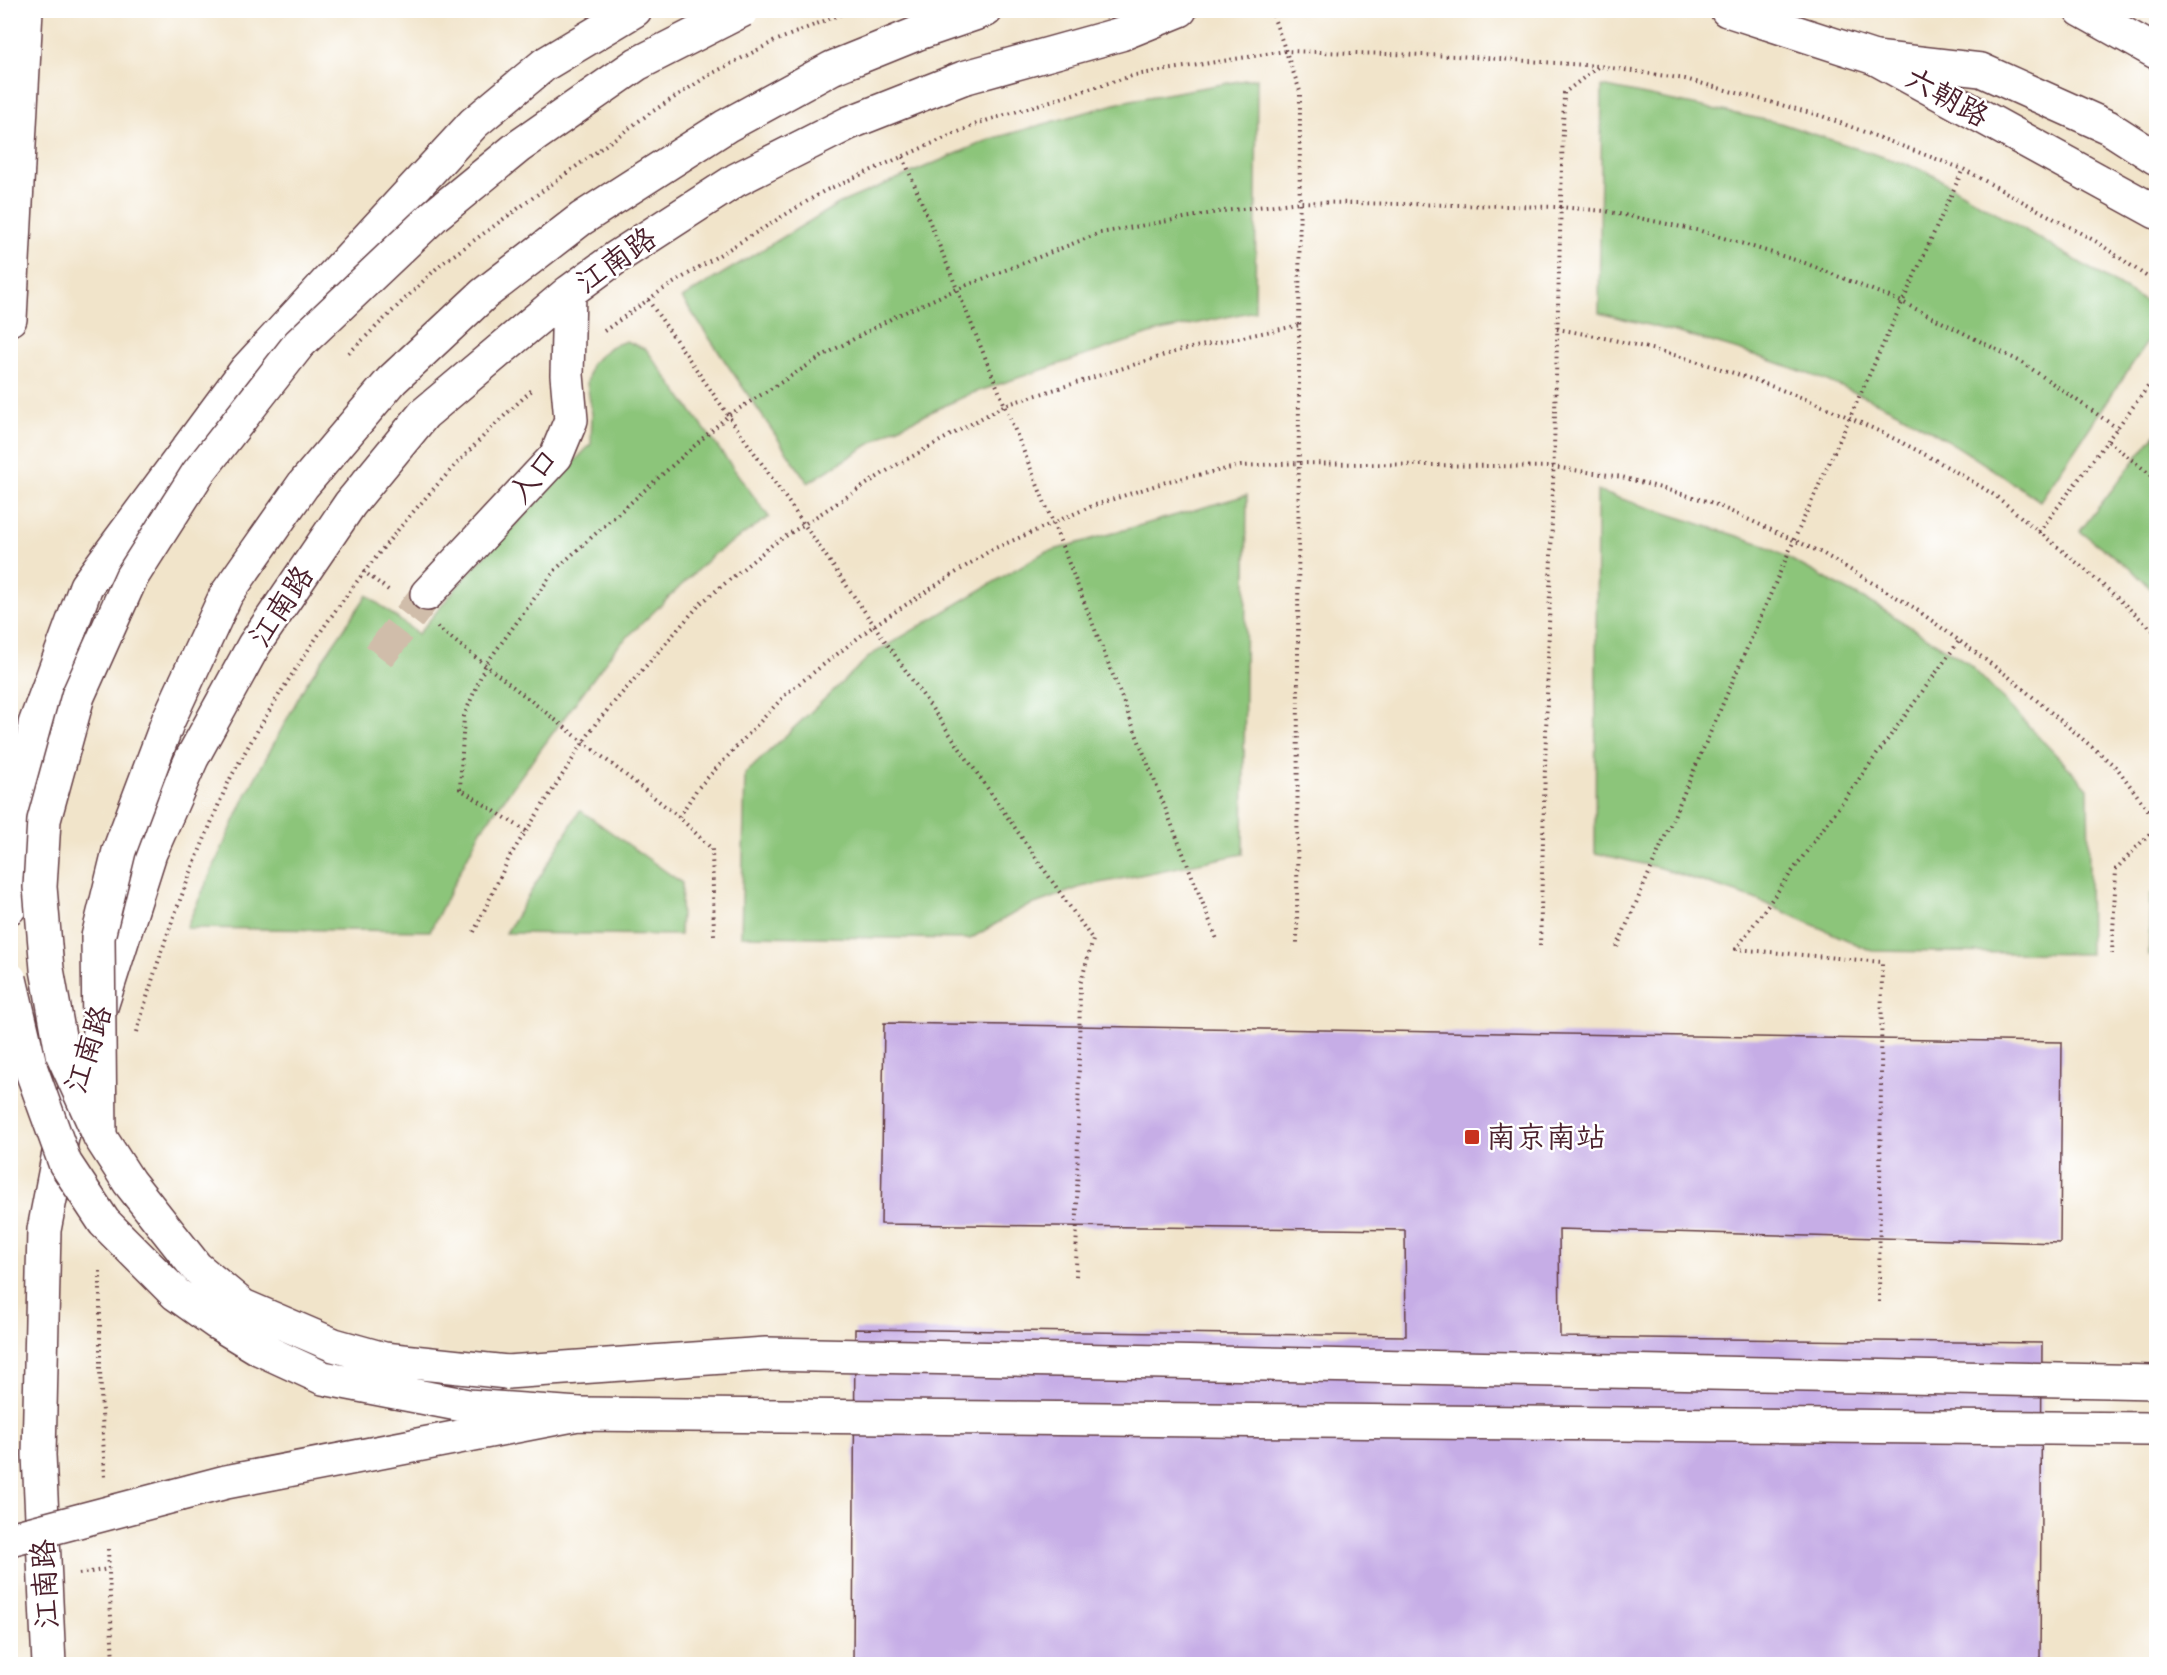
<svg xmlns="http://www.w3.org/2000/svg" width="2167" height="1675" viewBox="0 0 2167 1675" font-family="Caveat,'LXGW WenKai TC',sans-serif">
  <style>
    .green { fill: #8cc57a; stroke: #6b7252; stroke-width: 1.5 }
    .building { fill: #c6ade6 }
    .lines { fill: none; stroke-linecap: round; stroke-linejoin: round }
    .minor-tunnel { stroke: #d0bdaa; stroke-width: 33; stroke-dasharray: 33 16; stroke-linecap: butt }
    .minor-casing { stroke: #633d43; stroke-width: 36 }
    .major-casing { stroke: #633d43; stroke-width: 36 }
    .highway-casing { stroke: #633d43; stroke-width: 36 }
    .path { stroke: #633d43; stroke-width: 4; stroke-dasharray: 1.5 4.5; stroke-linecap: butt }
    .minor { stroke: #fff; stroke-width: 33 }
    .major { stroke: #fff; stroke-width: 33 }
    .highway { stroke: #fff; stroke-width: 33 }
    .major-bridge-casing { stroke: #633d43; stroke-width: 36; stroke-linecap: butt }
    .highway-bridge-casing { stroke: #633d43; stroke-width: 36; stroke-linecap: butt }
    .major-bridge { stroke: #fff; stroke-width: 33 }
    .highway-bridge { stroke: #fff; stroke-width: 33 }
    .poi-dot { fill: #c8321e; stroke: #fff; stroke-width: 2 }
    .labels { text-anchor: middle; stroke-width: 5; stroke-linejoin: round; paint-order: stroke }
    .street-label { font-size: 30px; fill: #4a1f2b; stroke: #fff }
    .poi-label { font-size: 30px; fill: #4a1f2b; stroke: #fff; text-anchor: start }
  </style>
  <rect width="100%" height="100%" fill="#fff"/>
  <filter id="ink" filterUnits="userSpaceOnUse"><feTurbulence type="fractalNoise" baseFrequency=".0167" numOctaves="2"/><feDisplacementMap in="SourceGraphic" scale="12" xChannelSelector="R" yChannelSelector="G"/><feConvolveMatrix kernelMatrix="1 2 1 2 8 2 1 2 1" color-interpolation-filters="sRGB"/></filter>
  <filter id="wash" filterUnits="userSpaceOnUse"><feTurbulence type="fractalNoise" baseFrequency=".008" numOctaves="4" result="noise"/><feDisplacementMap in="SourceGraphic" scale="24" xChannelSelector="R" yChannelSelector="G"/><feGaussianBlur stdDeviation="1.35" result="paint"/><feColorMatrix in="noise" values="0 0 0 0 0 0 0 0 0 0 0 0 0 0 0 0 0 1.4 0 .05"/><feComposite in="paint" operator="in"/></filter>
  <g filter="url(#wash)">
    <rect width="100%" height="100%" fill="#f1e4ca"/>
    <path class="green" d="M1257 78 1255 311 1156 332 970 394 892 430 808 483 682 298 838 204 991 139 1126 101Z
      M1602 86 1780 123 1926 171 2156 308V329L2040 501C1990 468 1939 432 1885 406 1794 363 1697 336 1599 313Z
      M626 341 646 349 769 517 713 555 615 649 481 830 430 931 186 928 246 795 306 684 367 595 418 634 466 576 591 444 592 414 587 383 591 364 610 347Z
      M2156 433V594L2133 571 2080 531Z
      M1597 491 1762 544 1882 609 1968 663 2088 788 2090 954 1872 951 1755 899 1660 868 1595 853Z
      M1247 495 1243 854 1081 887 1021 909 970 939 741 936 745 774 871 655 1043 553Z
      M580 810 682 883 680 935 506 933Z
      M2156 890V955H2149L2150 895Z"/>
    <g id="blocks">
      <path class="building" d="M884 1023 2062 1042 2060 1243 1559 1229 1560 1337 2042 1343 2040 1664H853L855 1329 1406 1336 1405 1230 881 1224Z"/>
    </g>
  </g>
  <g filter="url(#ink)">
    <use href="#blocks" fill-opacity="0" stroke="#633d43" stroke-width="1.5"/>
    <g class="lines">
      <path class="minor-tunnel" d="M379 656 427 594"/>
      <defs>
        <path id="minor" d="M1727 10 1875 58 2156 212
          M427 594 556 456 571 420 567 375 569 292
          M10 907 21 849 35 724 86 586 246 370 474 123 545 64 635 10
          M101 1007 150 853 192 758 254 645 350 504 424 414 569 292 617 257 736 180 849 123 963 78 1121 34 1180 10
          M49 1664 39 1455 44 1230 65 1122 83 1065"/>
        <path id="major" d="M916 34 986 10
          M1875 58 1981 70 2108 127 2156 158"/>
        <path id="highway" d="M2081 10 2156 52
          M10 319 26 10
          M395 1392 492 1375"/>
      </defs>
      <use href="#minor" class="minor-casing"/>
      <use href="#major" class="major-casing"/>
      <use href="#highway" class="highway-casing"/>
      <path class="path" d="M1271 10 1300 91 1297 943
        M903 157 1053 523 1218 942
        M648 300 1093 940 1080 985 1076 1279
        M1557 329C1706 354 1863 412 1991 493 2006 503 2019 516 2033 527 2076 561 2116 596 2156 633
        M604 331 662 290 824 191 979 123 1135 75 1285 51 1457 56 1599 66 1685 79 1822 116 1963 169 2097 242 2156 283
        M349 353 440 265 650 113 711 74 775 41 851 10
        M2108 441 2156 479
        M2039 532 2156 376
        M363 571 391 592
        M437 627 679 817 712 849 714 935
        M679 817 697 789 787 693 876 624 991 550 1092 506 1169 481 1241 466 1299 463 1553 467 1622 477 1710 502 1822 553 1913 607 2009 677 2117 768 2156 821
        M526 831 460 789 464 716 486 664 556 569 729 415 826 354 896 316 957 289 1100 233 1224 211 1300 202 1560 207 1605 211 1701 231 1805 263 1902 302 2023 363 2117 428
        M474 932 510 856 596 723 701 603 772 545 893 467 1005 405 1181 350 1300 325
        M1540 946 1564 93 1599 66
        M1617 947 1794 540 1963 169
        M2112 954 2116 869 2156 827
        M137 1032C155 966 178 902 204 840 213 819 221 797 231 777 313 628 408 503 533 389
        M100 1271V1370L105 1479
        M1879 1302 1882 962 1736 949 1959 641
        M108 1549 113 1664
        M79 1574 109 1569"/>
      <use href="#minor" class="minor"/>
      <use href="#major" class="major"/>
      <use href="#highway" class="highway"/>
      <defs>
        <path id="major-bridge" d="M100 1137 98 937 119 851 168 721 226 595 303 485 392 380 484 294 581 219 726 126 832 68 916 34
          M507 1372 766 1354 2156 1382
          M10 1539 226 1482 578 1414 2150 1429"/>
        <path id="highway-bridge" d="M10 979 31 1069 65 1163 104 1222 176 1294 217 1323 260 1349 323 1378 468 1406 578 1414
          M507 1372 384 1359 334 1345 243 1306 196 1267 129 1182 100 1137 62 1053 47 969 40 887 44 820 78 696 131 578 198 473 299 344 435 215 518 147 637 64 743 10"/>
      </defs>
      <use href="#major-bridge" class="major-bridge-casing"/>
      <use href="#highway-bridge" class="highway-bridge-casing"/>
      <use href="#major-bridge" class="major-bridge"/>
      <use href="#highway-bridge" class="highway-bridge"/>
    </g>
  </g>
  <rect class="poi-dot" x="1464" y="1129" width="16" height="16" rx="3"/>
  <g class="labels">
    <g class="street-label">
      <text transform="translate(1947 97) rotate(29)" y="10">六朝路</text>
      <text transform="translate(616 260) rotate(-35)" y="10">江南路</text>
      <text transform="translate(534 476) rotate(-51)" y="10">入口</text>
      <text transform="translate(281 606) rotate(-56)" y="10">江南路</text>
      <text transform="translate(88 1049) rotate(-72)" y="10">江南路</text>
      <text transform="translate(45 1584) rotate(-93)" y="10">江南路</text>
    </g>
    <g class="poi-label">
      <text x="1486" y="1147">南京南站</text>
    </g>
  </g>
  <rect width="2167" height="1675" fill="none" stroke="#fff" stroke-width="36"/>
</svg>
